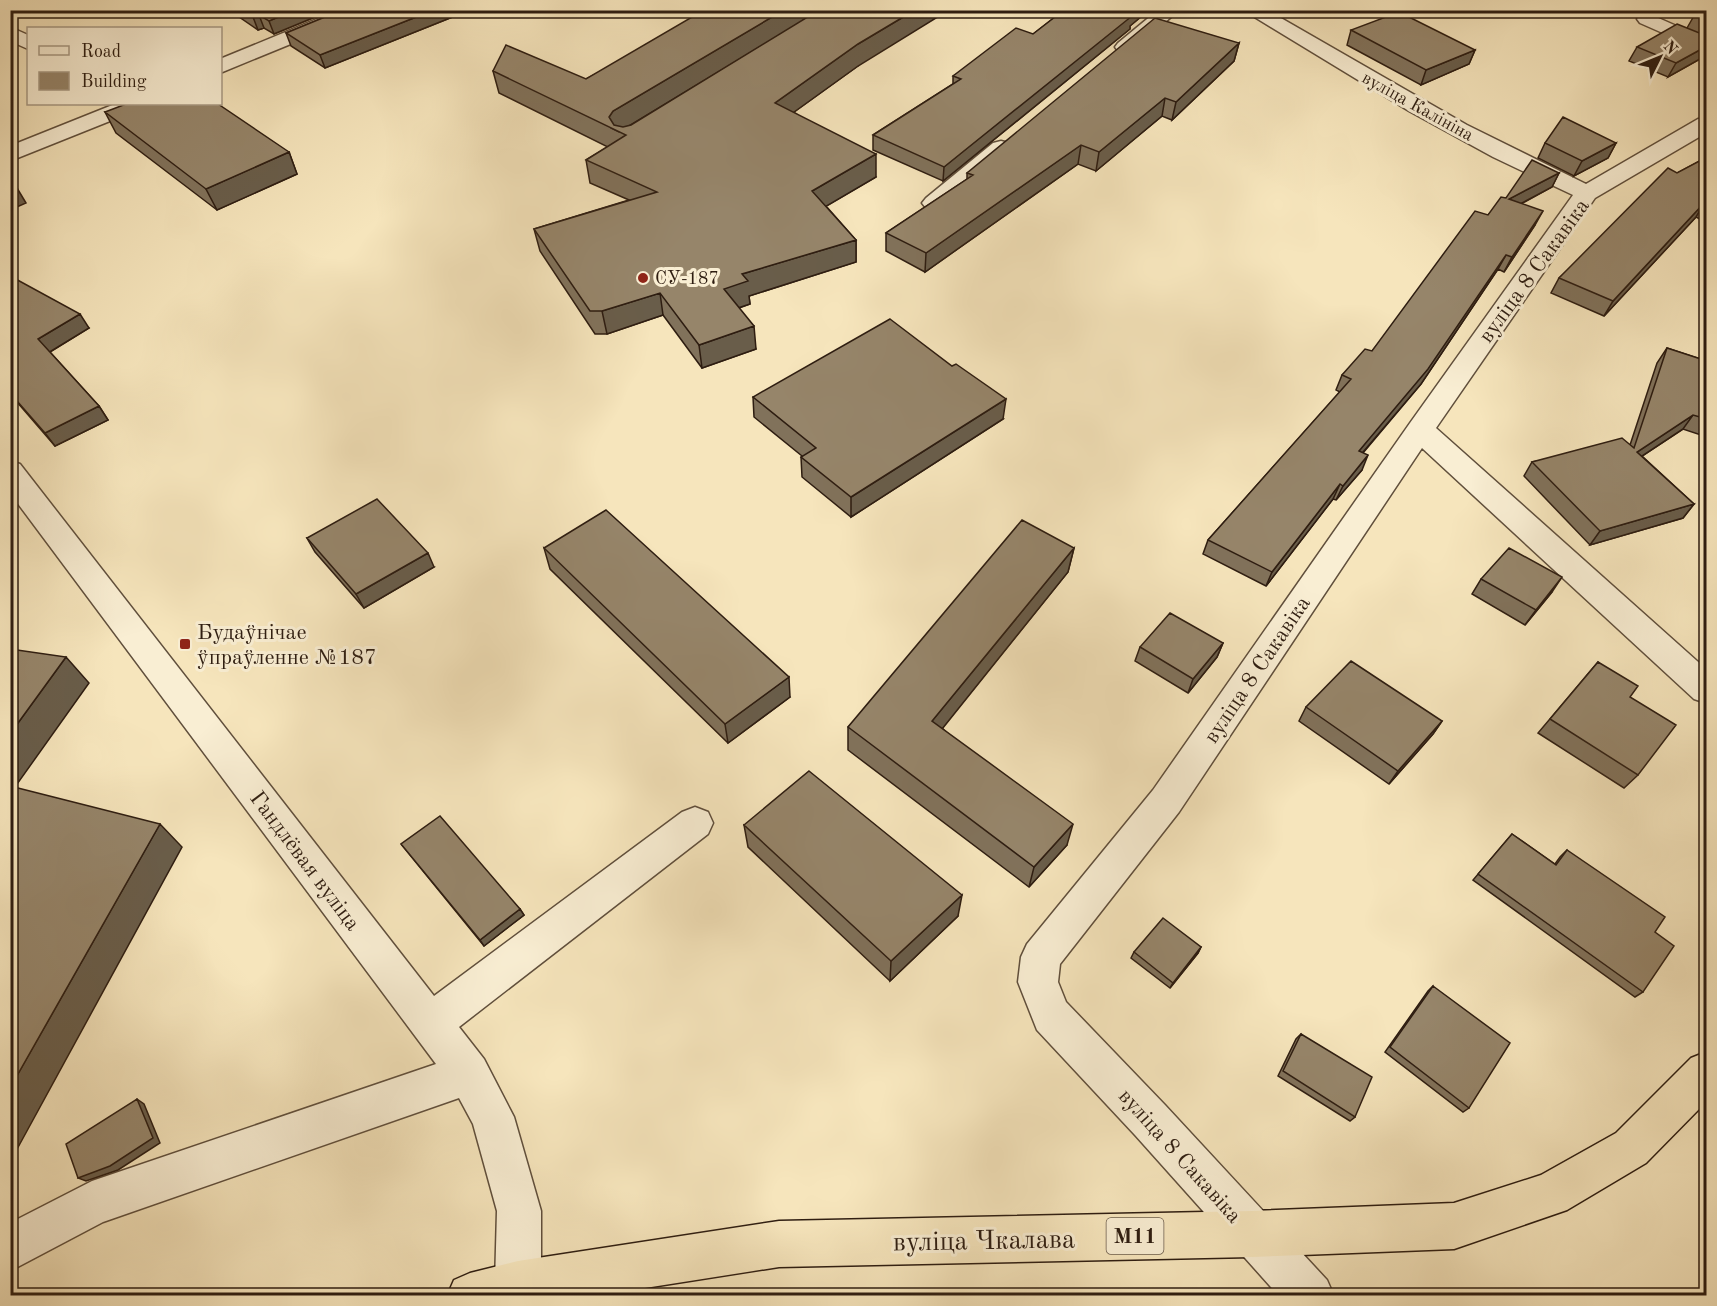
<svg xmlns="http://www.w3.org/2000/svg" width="1717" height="1306" viewBox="0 0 1717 1306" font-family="'Old Standard TT',serif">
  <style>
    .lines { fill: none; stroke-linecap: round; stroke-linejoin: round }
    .minor-casing { stroke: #604f3c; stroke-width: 3 }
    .highway-casing { stroke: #2e1d11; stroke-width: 3 }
    .minor { fill: #f9eed3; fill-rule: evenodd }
    .highway { fill: #f6e5bc; fill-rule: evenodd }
    .wall { fill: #81725b; stroke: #2e1d11; stroke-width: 1.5 }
    .shaded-wall { fill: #695d4a; stroke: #2e1d11; stroke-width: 1.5 }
    .building { fill: #96856a; stroke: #2e1d11; stroke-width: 1.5 }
    .poi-dot { fill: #8f2418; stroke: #f9eed3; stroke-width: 2 }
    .labels { text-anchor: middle; stroke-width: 6; stroke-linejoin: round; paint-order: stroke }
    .far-street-label { font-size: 18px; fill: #2e1d11; stroke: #f9eed3 }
    .far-poi-label { font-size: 18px; fill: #2e1d11; stroke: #f9eed3; text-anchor: start }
    .shield { fill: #f9eed3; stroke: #6b5c4b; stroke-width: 1.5 }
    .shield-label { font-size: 21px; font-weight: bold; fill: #2e1d11 }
    .street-label { font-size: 22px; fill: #2e1d11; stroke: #f9eed3 }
    .poi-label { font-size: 22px; fill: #2e1d11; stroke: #f9eed3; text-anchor: start }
    .near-street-label { font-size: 27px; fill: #2e1d11; stroke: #f9eed3 }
  </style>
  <rect width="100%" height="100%" fill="#f6e5bc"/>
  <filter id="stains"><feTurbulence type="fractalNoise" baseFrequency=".00333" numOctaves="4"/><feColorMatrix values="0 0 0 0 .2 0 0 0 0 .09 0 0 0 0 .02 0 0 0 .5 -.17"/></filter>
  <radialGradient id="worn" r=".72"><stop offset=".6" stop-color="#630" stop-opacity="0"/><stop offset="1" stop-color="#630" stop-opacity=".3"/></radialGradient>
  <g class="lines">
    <defs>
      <path id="minor" d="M339 10H366L364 14 220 73V59Z
        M1158 10H1179L1132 51H1118L1115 47 1118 43Z
        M1243 10H1267L1467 125 1586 184 1698 119 1706 118V133L1595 198 1436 428 1706 669V703L1694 699 1422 448 1179 812 1060 964 1058 982 1066 1002 1165 1105 1327 1280 1334 1296H1279L1135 1135 1037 1030 1018 982 1021 957 1027 944 1153 790 1410 423 1573 195 1493 157 1409 111Z
        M1647 13 1706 39V52L1640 23 1637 19 1640 15Z
        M10 27 28 35V49L10 41Z
        M115 104H143L140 109 10 161V146Z
        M1001 141 1009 143 1012 148 1009 153 942 208 934 210 926 208 922 203 926 198 993 143Z
        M10 461 20 464 434 996 682 812 695 807 708 812 713 823 708 834 459 1027 484 1059 514 1117 541 1211V1284L536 1296H500L495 1284 497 1211 473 1124 459 1098 103 1222 10 1271V1223L92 1181 436 1064 10 493Z"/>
      <path id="highway" d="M1706 1052V1102L1646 1163 1567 1210 1454 1249 1252 1257 779 1267 594 1296H447L454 1280 470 1273 518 1261 779 1221 1252 1211 1454 1203 1541 1175 1616 1133 1691 1058Z"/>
    </defs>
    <use href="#minor" class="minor-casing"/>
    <use href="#highway" class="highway-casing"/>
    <use href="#minor" class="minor"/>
    <use href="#highway" class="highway"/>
  </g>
  <path class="wall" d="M229 10H332L274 34 264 28 258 30Z
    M342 10H470L325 68 291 46 286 33Z
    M1064 10H1149L1130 26V29L943 181 873 150V135L953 84V76L1033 34Z
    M1707 10V55L1668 77 1629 61 1637 47 1687 28 1695 14Z
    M715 12 858 66 794 112 876 177 826 206 856 240V262L749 296 750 304 739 308 756 349 702 368 663 315 607 334H595L540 251 534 229 629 200 590 183 586 160 608 147 499 93 493 71 586 79Z
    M1351 30 1475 50 1469 64 1421 85 1347 45Z
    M1239 43 1234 61 1172 120 1162 116 1096 171 1078 164 925 272 886 251V233L967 179V173Z
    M105 112 289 152 297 174 217 210 116 133Z
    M1545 143H1616L1608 158 1574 176 1538 158Z
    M1707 157V223L1702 226 1704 221 1696 217 1604 316 1551 293 1559 278 1677 173Z
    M1559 173 1552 187 1521 204 1535 225 1504 272 1498 269 1421 384 1363 453 1362 470 1336 500 1333 499 1266 586 1203 554 1208 540 1340 392 1336 390 1342 375 1372 351 1488 215 1506 198Z
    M10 278 89 328 50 352 99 406 108 420 55 446 10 394Z
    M1667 348 1707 361V437L1683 429 1642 456 1694 504 1683 518 1590 545 1524 476 1532 462 1630 445 1657 363Z
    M753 397 1003 419 851 517 802 477 801 457 802 456 754 417Z
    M307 538 434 567 364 608 315 552Z
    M544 548 790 697 728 743 550 569Z
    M1074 548 1068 572 942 728 1067 845 1029 887 848 750V727Z
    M1481 579 1552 592 1525 625 1472 594Z
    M1223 643 1217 657 1188 693 1135 661 1140 647Z
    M1598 662 1630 697 1638 775 1624 788 1538 733Z
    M1306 707 1442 721 1433 734 1389 784 1299 721Z
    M744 825 958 916 890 981 748 847Z
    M1512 834 1555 864 1560 857 1567 850 1643 992 1635 997 1473 880Z
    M401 844 520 909 524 915 484 946Z
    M1201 947 1198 953 1170 988 1131 958 1134 952Z
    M1433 986 1469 1108 1463 1112 1385 1052 1428 991Z
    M1301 1034 1355 1117 1350 1121 1278 1076 1296 1039Z"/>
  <path class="shaded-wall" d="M295 10H332L274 34 269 21Z
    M434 10H470L325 68 320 55Z
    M784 10H821L619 132 611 128 609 117 613 111Z
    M915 10H949L858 66 776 125 775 103 858 44Z
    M1135 10H1149L1130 26V29L943 181 944 167Z
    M259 15 264 28 258 30 253 17Z
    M1239 43 1234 61 1172 120 1176 102Z
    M1707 46V55L1668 77 1676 63Z
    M1475 50 1469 64 1421 85 1426 70Z
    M1165 98 1162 116 1096 171 1099 152Z
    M1616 143 1608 158 1574 176 1582 161Z
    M1081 145 1078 164 925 272 926 253Z
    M289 152 297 174 217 210 206 189Z
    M876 154V177L813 214 812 191Z
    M1559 173 1552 187 1501 214 1509 199Z
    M17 188 26 203 10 210V191Z
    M1705 202 1696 217 1604 316 1613 301Z
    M1543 211 1535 225 1504 272 1512 257Z
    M856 240V262L749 296 750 304 726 312 724 289 742 274Z
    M1506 255 1498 269 1421 384 1352 465 1359 451Z
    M660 293 663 315 607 334 602 311Z
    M80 314 89 328 48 353 38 339Z
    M754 326 756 349 702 368 699 345Z
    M1006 399 1003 419 851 517V497Z
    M99 406 108 420 55 446 45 433Z
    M1693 415 1683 429 1627 466 1637 452Z
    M1368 455 1362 470 1336 500 1343 486Z
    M1340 484 1333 499 1266 586 1272 572Z
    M1694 504 1683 518 1590 545 1600 531Z
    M1074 548 1068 572 930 744 932 721Z
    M428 553 434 567 364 608 356 594Z
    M1562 577 1552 592 1525 625 1536 610Z
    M1223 643 1217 657 1188 693 1193 679Z
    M66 657 89 683 10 794V734Z
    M789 677 790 697 728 743 725 724Z
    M1442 721 1433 734 1389 784 1398 771Z
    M160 824 182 847 10 1162V1088Z
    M1073 824 1067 845 1029 887 1034 867Z
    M962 895 958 916 890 981 891 961Z
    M520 909 524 915 484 946 480 940Z
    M1201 947 1198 953 1170 988 1173 983Z
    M137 1099 144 1104 160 1143 118 1170 86 1181 78 1178Z"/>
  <path class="building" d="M243 10H295L269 21 259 15 253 17Z
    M342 10H434L320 55 286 33Z
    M704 10H710L715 12 718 10H784L613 111 609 117 614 125 623 127 631 125 819 10H915L858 44 775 103 876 154 812 191 856 240 742 274 748 281 724 289 754 326 699 345 660 293 602 311H590L534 229 657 192 586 160 626 135 493 71 506 45 586 79Z
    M1064 10H1135L1130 15 1132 16 944 167 873 135 961 79 953 76 1016 28 1033 34Z
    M1702 10H1707V19L1695 14Z
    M1399 12 1475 50 1426 70 1351 30Z
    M1155 18 1239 43 1176 102 1165 98 1099 152 1081 145 926 253 886 233 973 175 967 173Z
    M1677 24 1707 36V46L1676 63 1637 47Z
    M126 104H218L289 152 206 189 105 112Z
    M1563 117 1616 143 1582 161 1545 143Z
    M1707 157V202H1705L1613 301 1559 278 1668 168 1677 173Z
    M1532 160 1559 173 1509 199 1543 211 1512 257 1506 255 1428 369 1359 451 1368 455 1343 486 1340 484 1272 572 1208 540 1351 379 1342 375 1365 349 1372 351 1475 211 1488 215 1501 197 1506 198Z
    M10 182 17 188 10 191Z
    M12 277 80 314 38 339 99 406 45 433 10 393V278Z
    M890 319 952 366 956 364 1006 399 851 497 801 457 816 448 753 397Z
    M1667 348 1707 361V419L1693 415 1637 452 1694 504 1600 531 1532 462 1622 438 1634 448Z
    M377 499 428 553 356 594 307 538Z
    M606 510 789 677 725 724 544 548Z
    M1022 520 1074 548 932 721 1073 824 1034 867 848 727Z
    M1509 548 1562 577 1536 610 1481 579Z
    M1170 613 1223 643 1193 679 1140 647Z
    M10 649 66 657 10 734Z
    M1351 661 1442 721 1398 771 1306 707Z
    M1598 662 1638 686 1630 697 1676 725 1638 775 1550 719Z
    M809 771 962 895 891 961 744 825Z
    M10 786 160 824 10 1088Z
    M440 816 520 909 480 940 401 844Z
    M1512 834 1556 865 1567 850 1665 917 1655 932 1674 946 1643 992 1478 874Z
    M1163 918 1201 947 1173 983 1134 952Z
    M1433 986 1510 1043 1469 1108 1390 1047Z
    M1301 1034 1372 1077 1355 1117 1283 1071Z
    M137 1099 153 1138 110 1166 78 1178 66 1144Z"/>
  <g class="poi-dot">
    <circle cx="643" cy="278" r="6"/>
    <rect x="179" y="638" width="12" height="12" rx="3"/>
  </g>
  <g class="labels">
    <g class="far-street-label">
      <text transform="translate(1418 106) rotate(29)" y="6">вуліца Калініна</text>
    </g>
    <g class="far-poi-label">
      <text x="655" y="284">СУ-187</text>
    </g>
    <rect class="shield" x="1106.5" y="1218" width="57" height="36" rx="4.5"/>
    <g class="shield-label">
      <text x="1135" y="1243">М11</text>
    </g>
    <g class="street-label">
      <text transform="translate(1533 270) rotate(-54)" y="8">вуліца 8 Сакавіка</text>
      <text transform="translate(1256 669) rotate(-56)" y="8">вуліца 8 Сакавіка</text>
      <text transform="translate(306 860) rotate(53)" y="8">Гандлёвая вуліца</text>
      <text transform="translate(1181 1155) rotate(48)" y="8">вуліца 8 Сакавіка</text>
    </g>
    <g class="poi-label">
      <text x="197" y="639">Будаўнічае<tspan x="197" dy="25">ўпраўленне №187</tspan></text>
    </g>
    <g class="near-street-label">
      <text transform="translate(984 1240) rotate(-1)" y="9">вуліца Чкалава</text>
    </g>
  </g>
  <rect width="1717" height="1306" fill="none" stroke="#f6e5bc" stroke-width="36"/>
  <rect x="12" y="12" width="1693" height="1282" fill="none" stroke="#2e1d11" stroke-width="3"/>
  <rect x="18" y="18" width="1681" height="1270" fill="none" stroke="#2e1d11" stroke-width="1.5"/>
  <rect x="27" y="27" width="195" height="78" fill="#f9eed3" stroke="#a89a85" stroke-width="1.5"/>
  <rect x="39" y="46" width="30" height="9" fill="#f9eed3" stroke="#a89a85" stroke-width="1.5"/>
  <text x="81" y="57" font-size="18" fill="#2e1d11">Road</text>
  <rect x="39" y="72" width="30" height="18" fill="#96856a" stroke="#a89a85" stroke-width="1.5"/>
  <text x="81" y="87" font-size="18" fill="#2e1d11">Building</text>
  <g transform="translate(1660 57) rotate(47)" stroke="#f9eed3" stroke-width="4.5" paint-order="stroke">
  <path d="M0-4.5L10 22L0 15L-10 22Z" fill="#2e1d11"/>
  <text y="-9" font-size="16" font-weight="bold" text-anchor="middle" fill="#2e1d11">N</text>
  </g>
  <rect width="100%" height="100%" filter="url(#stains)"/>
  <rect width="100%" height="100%" fill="url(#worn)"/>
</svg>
